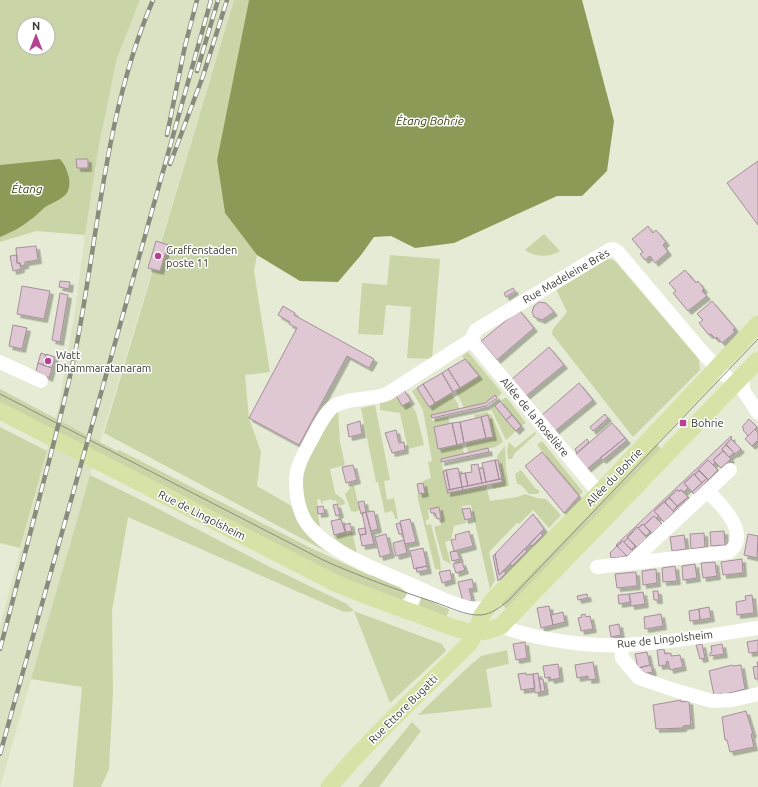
<svg xmlns="http://www.w3.org/2000/svg" width="758" height="787" viewBox="0 0 758 787" font-family="Ubuntu,sans-serif">
  <style>
    .built { fill: #dae2c3 }
    .green { fill: #cad5a7; fill-rule: evenodd }
    .water { fill: #8c9a57 }
    .building { fill: #dfc7d4; stroke: #a58f9b; filter: url(#shadow) }
    .lines { fill: none; stroke-linecap: round; stroke-linejoin: round }
    .minor { stroke: #fff; stroke-width: 14 }
    .major { stroke: #d7e2a7; stroke-width: 17 }
    .tram { stroke: #898c7d; stroke-width: 1 }
    .rail-casing { stroke: #898c7d; stroke-width: 4.5 }
    .rail { stroke: #fff; stroke-width: 3; stroke-dasharray: 9; stroke-linecap: butt }
    .poi-dot { fill: #b93f92; stroke: #fff; stroke-width: 1.5 }
    .labels { text-anchor: middle; stroke-width: 3; stroke-linejoin: round; paint-order: stroke }
    .poi-label { font-size: 11px; fill: #383a31; stroke: #fff; text-anchor: start }
    .street-label { font-size: 11px; fill: #383a31; stroke: #fff }
    .water-label { font-size: 12px; font-style: italic; fill: #3a420f; stroke: #fff }
  </style>
  <defs>
    <filter id="shadow"><feDropShadow dx="3.5" dy="3.5" stdDeviation="0" flood-color="#0004"/></filter>
  </defs>
  <rect width="100%" height="100%" fill="#e5ebd4"/>
  <path class="built" d="M140 0H234L90 475 0 787V626L59 405 75 311 85 235 99 145 117 58Z"/>
  <path class="green" d="M0 0H140L117 58 99 145 85 235 36 231 0 242ZM24 24H48V48H24Z
    M234 0H249L217 160 225 213 257 255 254 271 270 372 245 375 249 418 261 452 257 486 290 505 305 529 333 555 104 433Z
    M544 234 560 251C550 258 534 257 525 250Z
    M390 255 440 259 432 359 407 358 411 307 386 305 383 335 358 334 362 283 387 285Z
    M609 259 614 260 697 357 699 360 700 370 633 437 552 334 553 329 567 312 556 289 601 262Z
    M468 352 502 393 497 398 495 395 485 403 464 408 456 391 479 376 462 356Z
    M417 388 429 407 451 393 458 404 459 409 431 415 432 421 448 417 450 424 434 428 438 449 462 444 464 454 441 459 447 493 486 485 490 501 517 497 525 494 537 498 546 499 561 515 549 528 533 510 519 524 517 523 489 552 495 580 490 589 471 505 462 506 466 523 454 526 451 540 445 542 451 564 443 560 434 527 441 525 440 507 428 510 429 519 426 520V525L431 524 440 560 441 570 435 569 417 495 425 493 423 481 431 478 428 462 432 461 423 410 412 391Z
    M0 389 117 451 119 450 313 549 371 576 373 574 406 588 409 594 401 600 372 592 0 406Z
    M396 395 402 406 409 402 416 412 424 445 408 449 400 413 380 410V403Z
    M505 398H507L526 423 521 426 500 401Z
    M375 405 390 480 384 481 387 500 394 498 398 519H395L393 512 391 511 385 513 378 482H376L361 408Z
    M495 406 516 431 506 440 491 409Z
    M338 410 340 442 345 465 330 469 335 493 344 500 345 504 338 506 336 500 332 501V499L323 501V503L322 504 320 499 317 500 318 507 317 508 320 527 311 519 301 492 300 475 323 429Z
    M488 412V414H491L492 416 503 442 495 447 468 453 466 443 493 437 488 416 475 418 474 415Z
    M0 427 47 451 20 548 0 543Z
    M535 432 536 434 515 453 512 459H508L507 451 509 442 515 448Z
    M653 440 664 452 510 612 499 602Z
    M542 441 583 492 579 496 537 445Z
    M505 446 506 468 509 486 493 489 492 484 502 482 497 456Z
    M521 470 536 489H537L540 492 537 494H529L521 485 517 484 515 474Z
    M90 475 147 503 270 567 347 604 354 611 442 644 446 651 390 703 354 611 344 612 128 517 112 611 113 692 109 769 101 787H73L82 687 31 679Z
    M352 486H354L360 510 355 512 351 511 345 494Z
    M352 531 357 554 349 550 334 538V535Z
    M422 597 451 605 446 618 419 606Z
    M507 650 509 664 486 669 492 707 418 715 466 669 481 656Z
    M412 722 421 731 379 787H358Z"/>
  <path class="water" d="M249 0H582L614 121 607 171 582 196H557L454 243 415 248 391 236 374 237 361 255 338 282 300 281 257 255 225 213 217 160Z
    M60 159C65 165 67 170 69 178 72 198 58 199 44 208 39 212 35 217 30 220 21 228 11 232 0 237V165Z"/>
  <path class="building" d="M76 159H88V168H77Z
    M758 161V225L727 183Z
    M648 226 653 233 656 230 666 242 663 245 668 252 655 263 650 256 645 260 640 254 643 252 632 239Z
    M156 241 168 245 160 271 148 268Z
    M36 246 38 260 25 262V265L20 266V263H17L16 248Z
    M17 255V263H20L21 269 13 271 10 256Z
    M685 270 696 283 698 281 704 289 702 291 707 296 688 311 673 293 676 291 669 283Z
    M60 281 70 282 69 289 59 287Z
    M22 286 50 291 44 319 17 314Z
    M513 288 515 291 506 297 504 293Z
    M60 293 68 295 60 342 52 340Z
    M712 301 735 328 733 330 735 332 722 343 717 337 716 339 711 334 709 335 699 323 703 320 697 314Z
    M539 302 546 303 554 312 542 320 534 317 532 312 534 306Z
    M283 306 295 313 294 315 374 359 369 368 347 356 299 445 249 418 297 328 289 324 290 322 278 315Z
    M519 310 534 328 497 360 481 341Z
    M13 325 27 328 22 349 9 346Z
    M549 347 564 365 526 396 512 379Z
    M41 353 46 355 43 365 38 363Z
    M46 354 55 357 52 368 43 365Z
    M465 359 479 376 460 388 448 369Z
    M38 363 52 368 49 378 36 371Z
    M448 369 460 388 453 392 442 373Z
    M442 373 453 392 435 403 423 384Z
    M579 383 593 400 555 431 542 415Z
    M423 384 435 403 429 407 417 388Z
    M404 390 411 401 402 406 396 395Z
    M495 395 497 398 486 406 432 418 431 415 485 403Z
    M500 401 512 415 506 420 495 406Z
    M605 414 608 418 593 431 590 427Z
    M488 415 493 437 486 438 481 417Z
    M512 415 521 426 516 431 506 420Z
    M481 417 486 438 464 443 460 422Z
    M749 419 757 427 748 436 743 430 744 429 742 427Z
    M360 421 362 434 349 437 347 425Z
    M460 422 464 443 457 445 452 423Z
    M452 423 457 445 438 449 434 427Z
    M612 423 625 438 587 469 575 455Z
    M755 429 758 433V442L757 441 752 446 745 439Z
    M396 430 399 443 404 442 405 450 392 453 385 433Z
    M731 436 732 438 722 449 723 451 713 460 715 462 713 465 708 460 698 470H699L684 483 688 488 684 492 681 490 679 491 677 490 654 511 659 516 656 518 654 516 644 525 643 524 638 528 637 527 624 542 623 541 617 546 616 545Z
    M625 438 627 440 603 460 600 458Z
    M587 439 589 442 577 453 575 449Z
    M731 439 741 449 735 454 726 444Z
    M726 445 734 453 729 457 722 449Z
    M488 448 489 452 441 462V459Z
    M723 451 731 459 721 468 713 460Z
    M542 452 579 496 564 513 525 466Z
    M495 460 499 479 486 482 482 463Z
    M495 460H498L502 479H499Z
    M708 460 718 470 708 480 698 470Z
    M478 464 482 483 468 486 465 473 472 472 471 465Z
    M353 465 357 480 346 483 342 467Z
    M458 468 462 487 450 490 446 470Z
    M483 468 486 482 482 483 479 469Z
    M446 470 450 490H447L443 471Z
    M699 470 707 478 702 483 695 475Z
    M465 473 468 486 462 487 460 474Z
    M694 474 702 483 692 492 684 483Z
    M707 478 708 480 694 494 692 492Z
    M502 479V482L463 490 462 487Z
    M423 483 425 493 419 494 417 484Z
    M462 487 463 490 447 493V490Z
    M677 490 679 491 681 490 688 497 677 506 669 497Z
    M688 497 689 498 674 512 673 511Z
    M669 498 677 506 673 511 665 502Z
    M364 501 366 512 361 514 358 502Z
    M664 502 674 512 664 522 654 511Z
    M337 504 340 514 336 516 333 505Z
    M323 506 325 513 318 514 317 507Z
    M439 507 441 518 437 519 435 513H431L430 509Z
    M470 508 472 518 465 520 462 509Z
    M374 511 378 529 371 531 366 512Z
    M366 512 374 544 362 546 360 535 366 534V532L362 513Z
    M533 514 544 529 499 575 495 554Z
    M654 516 662 524 652 533 644 525Z
    M341 519 345 532 334 535 331 521Z
    M410 519 416 542 405 544 400 521Z
    M350 523 352 531 346 532 344 525Z
    M400 523 403 534H399L396 524Z
    M643 524 650 532 646 536 638 528Z
    M637 527 647 538 637 547 627 537Z
    M365 528 366 534 360 535 358 529Z
    M469 531 473 546 454 551 451 540 456 539 455 535Z
    M724 531 725 545 711 546 710 532Z
    M540 533 543 535 532 546 530 544Z
    M704 533 705 547 691 549 690 534Z
    M386 534 391 554 380 557 375 537Z
    M748 534 758 536 757 558 744 555Z
    M684 535 686 549 672 551 670 537Z
    M628 538 635 546 631 550 624 542Z
    M404 540 407 553 396 556 393 543Z
    M623 541 633 551 627 556 617 546Z
    M617 546 626 555 623 557 611 558 610 553Z
    M423 548 427 566 414 569 410 551Z
    M525 549 527 551 512 566 510 564Z
    M457 551 460 559 452 561 450 552Z
    M495 554 499 575 504 571 506 573 498 581 493 556Z
    M742 559 743 573 723 575 721 562Z
    M462 562 465 570 456 573 453 564Z
    M715 562 717 576 703 578 701 563Z
    M695 564 697 578 683 580 682 566Z
    M427 566 428 570 417 572 416 568Z
    M675 566 677 581 663 582 662 568Z
    M656 569 657 583 643 585 642 571Z
    M450 570 452 580 442 583 439 572Z
    M636 572 637 586 617 588 615 574Z
    M472 579 474 588 469 589 472 600 463 602 458 582Z
    M653 591H658L659 600H654Z
    M643 592 645 604 631 606 629 594Z
    M587 594 588 598 578 600 577 596Z
    M629 594 631 602 619 604 618 595Z
    M752 595 754 613 737 615 736 602 746 600 745 596Z
    M549 606 553 625 541 628 537 608Z
    M709 607 711 618 700 620 699 609Z
    M699 609 700 620 690 621 689 611Z
    M563 612 565 622 553 625 551 615Z
    M585 614 586 617 590 616 593 629 581 631 578 618 582 617 581 615Z
    M661 614 663 626 645 629 644 617Z
    M619 624 621 635 611 637 609 626Z
    M758 640V652L749 653 747 642Z
    M525 642 527 658 516 660 513 644Z
    M702 644 705 658 700 659 696 645Z
    M722 644 724 654 710 656V653L712 652 711 646Z
    M664 649 665 654 671 653V656L680 655 683 667 670 670 668 661 666 662 667 665 659 666 657 650Z
    M647 652 650 665 638 668 635 654Z
    M593 662 596 679 588 680V676L577 678 575 665Z
    M757 662H758V679H755L753 667 758 666Z
    M558 664 560 678 551 680 550 677 545 678 543 666Z
    M651 665 653 672 642 674 638 668Z
    M732 665 733 666 741 665 745 689 722 695V693L714 695 709 671Z
    M526 673V675L533 674 535 688 521 690 518 674Z
    M538 673 541 692 535 693 533 674Z
    M539 679H543L545 691 541 692Z
    M681 700V702L689 701 691 725 683 726V728L656 729 653 705Z
    M746 711 753 734H751L754 747 730 752 727 740H725L722 717Z"/>
  <g class="lines">
    <path class="minor" d="M471 340 387 394C371 400 349 397 334 406 323 414 316 432 309 444 304 453 299 462 297 472 295 480 296 488 297 496 298 503 300 510 303 517 319 549 380 571 412 585 434 594 462 612 487 608
      M471 340 476 330 609 250 613 249 618 252 704 354 735 385
      M471 340 599 493
      M0 362 41 381
      M742 377 743 390 758 413
      M629 564 730 470
      M597 567 729 552C752 535 721 504 707 491
      M406 583 413 588 415 592 408 611
      M501 626C534 639 587 647 622 645 667 643 713 635 758 628
      M621 645 622 658 639 678 674 690 712 701 732 700 758 694"/>
    <path class="major" d="M0 411 337 584C367 596 397 607 428 618 443 624 459 631 475 632 484 633 493 629 501 626L758 360
      M329 787C372 736 422 691 469 644L476 632 482 615 493 600 599 493 758 324"/>
    <path class="tram" d="M0 394 323 560C359 576 397 590 434 602 449 607 466 616 481 615 492 614 500 607 508 601L758 339"/>
    <defs>
      <path id="rail" d="M197 71 218 0
        M167 135 185 46 197 0
        M170 164 203 76 227 0
        M0 649C15 593 29 537 44 480 56 435 68 389 77 343 99 228 106 109 153 0
        M0 754 211 0"/>
    </defs>
    <use href="#rail" class="rail-casing"/>
    <use href="#rail" class="rail"/>
  </g>
  <g class="poi-dot">
    <circle cx="158" cy="256" r="4"/>
    <circle cx="48" cy="361" r="4"/>
    <rect x="679" y="419" width="8" height="8" rx="2"/>
  </g>
  <g class="labels">
    <g class="poi-label">
      <text x="166" y="254">Graffenstaden<tspan x="166" dy="13">poste 11</tspan></text>
      <text x="56" y="359">Watt<tspan x="56" dy="13">Dhammaratanaram</tspan></text>
      <text x="691" y="427">Bohrie</text>
    </g>
    <g class="street-label">
      <text transform="translate(566 276) rotate(-30)" y="4">Rue Madeleine Brès</text>
      <text transform="translate(535 417) rotate(50)" y="4">Allée de la Roselière</text>
      <text transform="translate(614 477) rotate(-46)" y="4">Allée du Bohrie</text>
      <text transform="translate(202 515) rotate(27)" y="4">Rue de Lingolsheim</text>
      <text transform="translate(665 639) rotate(-6)" y="4">Rue de Lingolsheim</text>
      <text transform="translate(403 709) rotate(-45)" y="4">Rue Ettore Bugatti</text>
    </g>
    <g class="water-label">
      <text x="430" y="125">Étang Bohrie</text>
      <text x="27" y="193">Étang</text>
    </g>
  </g>
  <g transform="translate(36 36)"><circle r="19" fill="#ffffff" stroke="#afb0ad"/>
  <path d="M0-3L7 15L0 10L-7 15Z" fill="#b93f92"/>
  <text y="-6" font-size="11" font-weight="bold" text-anchor="middle" fill="#383a31">N</text>
  </g>
</svg>
